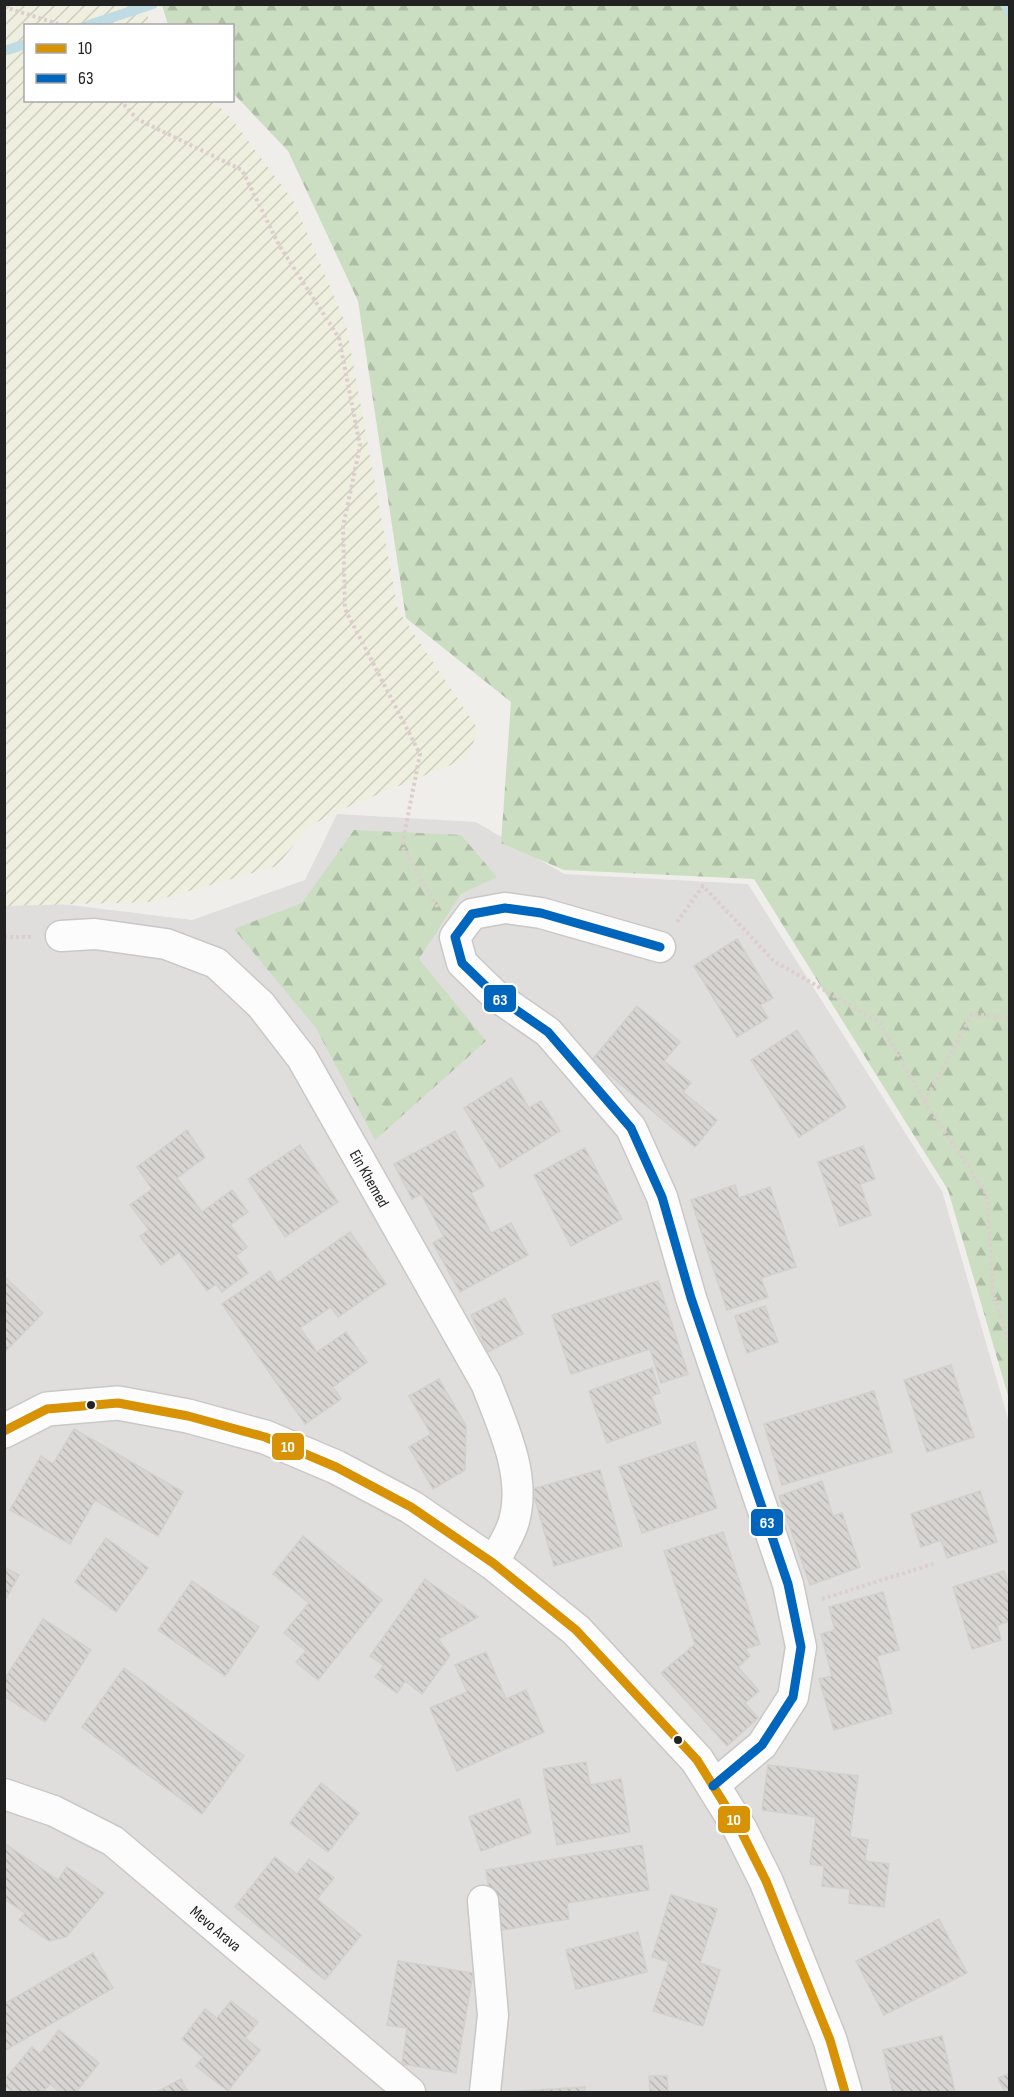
<svg xmlns="http://www.w3.org/2000/svg" width="1014" height="2097" viewBox="0 0 1014 2097" font-family="'Sofia Sans Condensed',sans-serif">
  <style>
    .residential { fill: #dfdedc }
    .farmland { fill: url(#farmland-furrows) }
    .forest { fill: url(#forest-firs) }
    .lines { fill: none; stroke-linecap: round; stroke-linejoin: round }
    .stream { stroke: #bfdbe3; stroke-width: 10 }
    .building { fill: url(#building-back-hatch); stroke: #d3d0cc; stroke-width: 1.5 }
    .minor-casing { stroke: #c9c8c7; stroke-width: 33 }
    .tertiary-casing { stroke: #c9c8c7; stroke-width: 36 }
    .path { stroke: #dccecd; stroke-width: 4; stroke-dasharray: 3 3; stroke-linecap: butt }
    .minor { stroke: #fdfcfc; stroke-width: 30 }
    .tertiary { stroke: #fdfcfc; stroke-width: 33 }
    .bus-1-casing { stroke: #fff; stroke-width: 14 }
    .bus-2-casing { stroke: #fff; stroke-width: 14 }
    .bus-1 { stroke: #d79205; stroke-width: 9 }
    .bus-2 { stroke: #0065bd; stroke-width: 9 }
    .bus-dot { fill: #222; stroke: #fff; stroke-width: 2 }
    .labels { text-anchor: middle; stroke-width: 4.5; stroke-linejoin: round; paint-order: stroke }
    .street-label { font-size: 16px; fill: #222; stroke: #fff }
    .line-badge { stroke: #fff; stroke-width: 2 }
    .badge-label { font-size: 16px; text-anchor: middle; font-weight: bold; fill: #fff }
  </style>
  <defs>
    <pattern id="farmland-furrows" width="10" height="10" patternUnits="userSpaceOnUse" patternTransform="scale(1.5)"><rect width="10" height="10" fill="#efefdf"/><path d="M-1 1l2-2M0 10L10 0M9 11l2-2" fill="none" stroke="#cdcdbf"/></pattern>
    <pattern id="forest-firs" width="22" height="20" patternUnits="userSpaceOnUse" patternTransform="scale(1.5)"><rect width="22" height="20" fill="#cbdec1"/><path d="M5 1l3.5 6h-7zM16 11l3.5 6h-7z" fill="#aebea6"/></pattern>
    <pattern id="building-back-hatch" width="6" height="6" patternUnits="userSpaceOnUse" patternTransform="scale(1.5)"><rect width="6" height="6" fill="#d7d4d2"/><path d="M-1 5l2 2M0 0l6 6M5-1l2 2" fill="none" stroke="#b8b6b4"/></pattern>
  </defs>
  <rect width="100%" height="100%" fill="#f0eeeb"/>
  <path class="residential" d="M337 814 476 822 564 874 748 884 942 1191 1009 1422V2092H5V897L192 920 305 880Z"/>
  <path class="farmland" d="M4 5H143L151 25 26 26V100L214 101 232 119 294 202 346 324 398 610 478 729 468 758 354 804 309 826 277 866 150 902 5 906Z"/>
  <path class="forest" d="M162 5H1009V1399L948 1190 754 879 564 870 501 843 511 702 406 618 358 301 288 151 233 93 232 26 168 25Z
    M354 830 461 835 497 877 461 894 419 959 486 1041 375 1140 316 1028 234 929 302 903Z"/>
  <g class="lines">
    <path class="stream" d="M1007 4 1010 13
      M86 26 153 4
      M4 51 26 44"/>
  </g>
  <path class="building" d="M737 939 773 998 760 1005 768 1018 737 1037 694 966Z
    M637 1006 680 1042 664 1061 691 1083 683 1092 717 1120 695 1147 592 1060Z
    M797 1030 846 1107 799 1137 751 1060Z
    M511 1078 529 1108 541 1101 560 1131 500 1168 464 1108Z
    M187 1130 205 1157 177 1178 202 1212 232 1190 248 1212 230 1225 247 1247 236 1256 248 1273 222 1292 216 1284 207 1291 179 1252 161 1265 140 1236 149 1230 130 1205 152 1189 137 1167Z
    M455 1131 484 1186 471 1193 491 1233 511 1223 528 1255 460 1292 433 1243 444 1237 421 1194 412 1199 394 1164Z
    M300 1145 338 1202 285 1237 248 1179Z
    M863 1146 875 1179 860 1184 871 1215 840 1226 818 1162Z
    M585 1148 622 1219 571 1246 534 1175Z
    M735 1185 739 1198 770 1187 796 1267 761 1278 768 1297 727 1310 691 1200Z
    M350 1232 386 1284 338 1317 331 1307 300 1328 317 1352 346 1332 367 1362 333 1387 341 1399 305 1424 222 1304 270 1271 277 1283Z
    M4 1276 43 1313 4 1353Z
    M658 1281 688 1374 661 1383 650 1349 571 1374 552 1315Z
    M505 1298 523 1334 488 1352 471 1315Z
    M765 1306 778 1342 747 1353 735 1316Z
    M951 1365 974 1437 927 1452 904 1380Z
    M652 1368 660 1393 651 1396 661 1423 607 1443 589 1391Z
    M439 1379 466 1426 465 1470 433 1489 409 1447 431 1434 409 1396Z
    M874 1391 892 1452 782 1485 764 1424Z
    M74 1429 183 1492 158 1536 95 1500 70 1544 10 1510 41 1456 53 1464Z
    M695 1442 717 1508 642 1533 619 1467Z
    M600 1470 622 1546 554 1566 532 1489Z
    M822 1481 833 1516 842 1513 860 1567 810 1585 779 1496Z
    M980 1491 997 1542 947 1558 941 1540 921 1547 911 1514Z
    M723 1532 760 1644 745 1649 750 1656 738 1667 759 1691 745 1703 758 1718 727 1746 661 1673 695 1644 664 1551Z
    M303 1536 382 1600 318 1680 296 1662 306 1651 284 1633 309 1603 273 1574Z
    M106 1538 148 1568 116 1612 75 1582Z
    M4 1567 19 1575 4 1602Z
    M1004 1571 1010 1588V1621L997 1625 1001 1640 972 1649 953 1587Z
    M425 1579 478 1617 438 1639 450 1655 422 1694 405 1681 397 1693 375 1677 384 1665 370 1656Z
    M192 1581 259 1627 225 1676 158 1630Z
    M883 1592 899 1650 877 1656 892 1713 834 1730 819 1679 832 1676 821 1634 835 1630 829 1607Z
    M43 1619 91 1650 45 1722 4 1696V1680Z
    M486 1652 506 1699 526 1690 544 1732 457 1771 430 1708 467 1692 455 1665Z
    M124 1668 244 1756 202 1814 82 1727Z
    M586 1762 590 1785 621 1779 630 1832 557 1845 543 1769Z
    M768 1765 858 1776 850 1837 868 1840 865 1861 889 1864 884 1907 849 1903 850 1889 822 1886 824 1866 810 1864 816 1817 762 1810Z
    M321 1783 359 1813 328 1852 290 1823Z
    M519 1799 531 1833 481 1851 469 1817Z
    M4 1843 58 1880 67 1867 104 1893 66 1937 49 1941 19 1920 25 1913 4 1899Z
    M642 1845 649 1890 567 1903 569 1919 496 1931 486 1870Z
    M275 1857 297 1874 309 1859 334 1878 317 1899 361 1935 325 1980 235 1907Z
    M671 1895 717 1909 700 1963 720 1970 703 2026 653 2011 669 1962 652 1957Z
    M939 1919 967 1973 884 2015 856 1961Z
    M638 1932 647 1972 576 1989 566 1950Z
    M93 1953 113 1988 4 2051V2004Z
    M398 1961 473 1973 456 2073 402 2064 407 2028 387 2025Z
    M231 2001 258 2022 245 2038 260 2050 228 2091 196 2066 203 2057 182 2039 205 2009 217 2018Z
    M59 2030 99 2063 76 2092H60L50 2084 43 2092H13L4 2085V2080L32 2047 40 2054Z
    M942 2036 955 2092H893L883 2050Z
    M1010 2073V2092H1005L998 2078Z
    M649 2076H667L668 2092H650Z
    M181 2079 188 2092H157Z
    M585 2087V2092H505Z"/>
  <g class="lines">
    <defs>
      <g id="minor">
        <path id="s1" d="M61 936 95 934 166 944 216 963 261 1005 302 1058 486 1383C502 1425 527 1475 514 1521 510 1536 500 1550 493 1563"/>
        <path d="M660 947 541 913 505 908 472 914 455 937 462 963 496 996 548 1032 631 1128 662 1197 691 1298 788 1584 801 1647 793 1697 762 1745 713 1786"/>
        <path id="s2" d="M4 1794 54 1811 113 1841 410 2092"/>
        <path d="M483 1901 493 2015 485 2092"/>
      </g>
      <path id="tertiary" d="M4 1431 47 1409 118 1403 188 1416 265 1437 336 1467 411 1507 493 1563 576 1630 697 1760 740 1829 766 1881 830 2040 845 2092"/>
    </defs>
    <use href="#minor" class="minor-casing"/>
    <use href="#tertiary" class="tertiary-casing"/>
    <path class="path" d="M4 7 65 26
      M120 100 137 119 242 170 279 245 339 338 360 446 343 527 345 609 420 754 402 846 438 908
      M677 922 703 886 774 961 879 1022 925 1102 987 1195 993 1293 1010 1346
      M4 937H31
      M925 1101 972 1014 1010 1018
      M822 1599 936 1563"/>
    <use href="#minor" class="minor"/>
    <use href="#tertiary" class="tertiary"/>
    <defs>
      <path id="bus-1" d="M4 1431 47 1409 118 1403 188 1416 265 1437 336 1467 411 1507 493 1563 576 1630 697 1760 740 1829 766 1881 830 2040 845 2092"/>
      <path id="bus-2" d="M660 947 541 913 505 908 472 914 455 937 462 963 496 996 548 1032 631 1128 662 1197 691 1298 788 1584 801 1647 793 1697 762 1745 713 1786"/>
    </defs>
    <use href="#bus-1" class="bus-1-casing"/>
    <use href="#bus-2" class="bus-2-casing"/>
    <use href="#bus-1" class="bus-1"/>
    <use href="#bus-2" class="bus-2"/>
  </g>
  <g class="bus-dot">
    <circle cx="91" cy="1405" r="5"/>
    <circle cx="678" cy="1740" r="5"/>
  </g>
  <g class="labels">
    <g class="street-label">
      <text dy="6" stroke="none"><textPath href="#s1" startOffset="426">Ein Khemed</textPath></text>
      <text dy="6" stroke="none"><textPath href="#s2" startOffset="254">Mevo Arava</textPath></text>
    </g>
  </g>
  <g class="line-badge">
    <rect x="483" y="984" width="34" height="29" rx="6" fill="#0065bd"/>
    <rect x="271" y="1432" width="34" height="29" rx="6" fill="#d79205"/>
    <rect x="750" y="1508" width="34" height="29" rx="6" fill="#0065bd"/>
    <rect x="717" y="1805" width="34" height="29" rx="6" fill="#d79205"/>
  </g>
  <g class="badge-label">
    <text x="500" y="1005">63</text>
    <text x="288" y="1452">10</text>
    <text x="767" y="1528">63</text>
    <text x="734" y="1825">10</text>
  </g>
  <rect width="1014" height="2097" fill="none" stroke="#222222" stroke-width="12"/>
  <rect x="24" y="24" width="210" height="78" fill="#ffffff" stroke="#a7a7a7" stroke-width="1.5"/>
  <rect x="36" y="44" width="30" height="9" fill="#d79205" stroke="#a7a7a7" stroke-width="1.5"/>
  <text x="78" y="54" font-size="18" fill="#222222">10</text>
  <rect x="36" y="74" width="30" height="9" fill="#0065bd" stroke="#a7a7a7" stroke-width="1.5"/>
  <text x="78" y="84" font-size="18" fill="#222222">63</text>
</svg>
